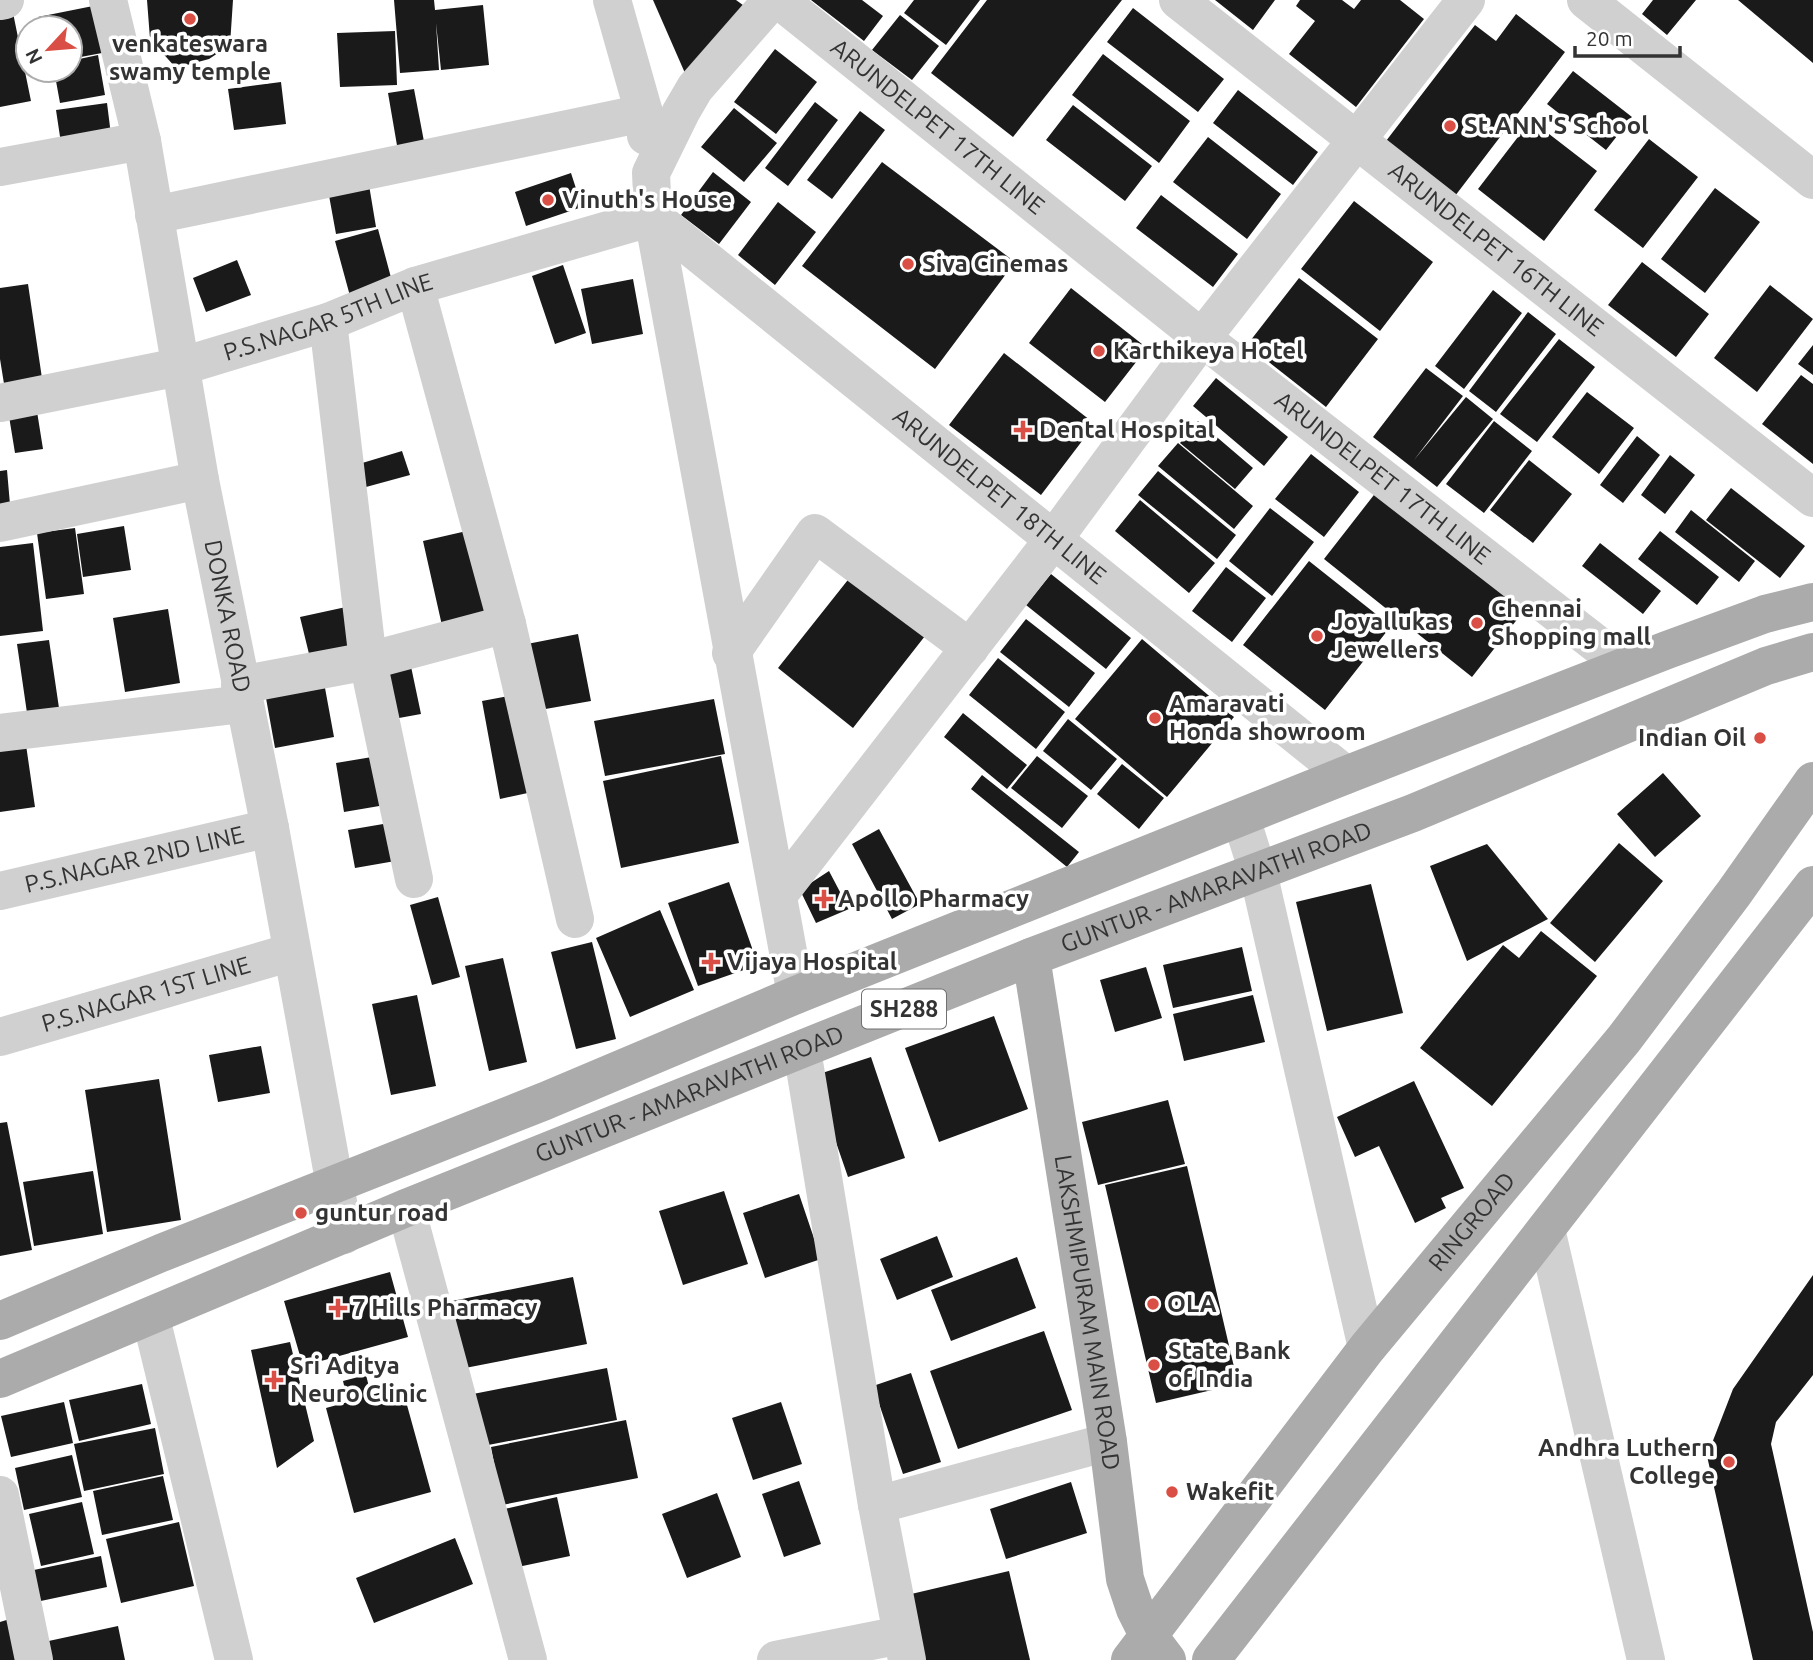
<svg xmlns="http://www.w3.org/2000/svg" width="1813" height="1660" viewBox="0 0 1813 1660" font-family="Ubuntu,sans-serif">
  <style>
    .building { fill: #1a1a1a }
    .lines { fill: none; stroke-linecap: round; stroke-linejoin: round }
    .minor { stroke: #d0d0d0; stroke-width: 38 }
    .major { stroke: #ababab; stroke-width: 38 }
    .poi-dot { fill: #da4f45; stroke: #fff; stroke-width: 2.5 }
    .labels { text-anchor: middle; stroke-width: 7; stroke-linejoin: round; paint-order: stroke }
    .shield { fill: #fff; stroke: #707070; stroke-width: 2 }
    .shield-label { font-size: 23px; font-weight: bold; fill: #333 }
    .poi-label { font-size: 24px; font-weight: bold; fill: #333; stroke: #fff; text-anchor: start }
    .street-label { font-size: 24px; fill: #333; stroke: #fff }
  </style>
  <rect width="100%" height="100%" fill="#fff"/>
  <path class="building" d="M147 0H233L230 45 209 59 176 68 150 39Z
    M394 0H434L435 10 483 5 489 65 441 70 436 23 439 70 400 73Z
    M653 0H736L747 8 688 80Z
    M811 0H862L883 16 864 41Z
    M914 0H980L946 45 904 13Z
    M987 0H1122L1013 137 931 73Z
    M1215 0H1275L1253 30Z
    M1300 0H1342L1354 9 1361 0H1400L1424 19 1356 107 1289 54 1315 21 1296 6Z
    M1653 0H1696L1667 35 1642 14Z
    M1738 0H1813V63Z
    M93 6 102 53 70 59V28H40L38 17Z
    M12 8 31 101 0 107V11Z
    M1133 8 1224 79 1198 112 1107 42Z
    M1516 14 1565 52 1455 196 1386 141 1475 25 1496 41Z
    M900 15 939 46 912 80 872 50Z
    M395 31 397 85 340 87 337 33Z
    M775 49 817 82 776 134 734 102Z
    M1103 54 1190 121 1159 163 1072 95Z
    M98 55 105 95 60 103 54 70H70V61Z
    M1573 71 1632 117 1606 150 1547 104Z
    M281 82 286 124 234 130 228 89Z
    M414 89 426 152 399 157 388 93Z
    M1238 90 1318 152 1293 185 1213 123Z
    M815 102 838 120 788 186 765 168Z
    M107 103 112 143 62 150 56 110Z
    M1073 105 1152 166 1125 201 1046 140Z
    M734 108 777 143 744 182 701 147Z
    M860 111 885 130 832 199 807 180Z
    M1531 120 1597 171 1544 241 1478 189Z
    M1208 137 1281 194 1247 239 1173 182Z
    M1649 139 1698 177 1643 248 1594 210Z
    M882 162 1015 262 935 369 802 266Z
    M713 172 751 202 719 244 681 215Z
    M367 173 376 227 336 234 326 179Z
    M571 173 582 207 526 226 515 192Z
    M1715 188 1760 222 1705 293 1661 259Z
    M1161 195 1238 254 1213 287 1136 228Z
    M1354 201 1433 262 1380 331 1301 269Z
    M778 202 816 232 775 285 738 255Z
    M378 229 393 285 350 296 335 241Z
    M237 260 251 295 206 312 193 278Z
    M1642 262 1709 314 1676 357 1608 305Z
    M563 265 586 333 555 344 532 276Z
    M1299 278 1378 339 1326 407 1247 345Z
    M633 279 643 334 592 344 581 289Z
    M28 284 43 385 5 390 0 359V288Z
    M1770 285 1813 319 1757 392 1714 358Z
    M1071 288 1147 348 1105 402 1029 343Z
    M1493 290 1522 313 1464 389 1435 366Z
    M1528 312 1556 334 1496 412 1469 391Z
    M1559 339 1595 367 1537 442 1500 414Z
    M1813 345V375L1798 364Z
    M1004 353 1095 424 1041 495 949 425Z
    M1426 368 1463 396 1414 460 1466 397 1493 419 1437 487 1373 437Z
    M1801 375 1813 384V464L1762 424Z
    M1216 378 1288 437 1264 466 1193 406Z
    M1587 392 1634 428 1599 474 1552 437Z
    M35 399 43 449 15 453 7 404Z
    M1198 421 1253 468 1235 489 1180 443Z
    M1494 421 1532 451 1484 513 1446 484Z
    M1637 436 1660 455 1623 503 1600 485Z
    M1178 443 1253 506 1234 529 1158 466Z
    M402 451 410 475 366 487 359 464Z
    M1311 454 1359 492 1324 537 1275 499Z
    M1670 455 1695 475 1665 514 1641 495Z
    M1529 460 1572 494 1533 543 1490 510Z
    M7 470 11 516 0 517V471Z
    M1158 471 1236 535 1217 559 1138 495Z
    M1731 488 1805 546 1780 578 1706 520Z
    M1377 491 1526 608 1472 677 1324 559Z
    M1140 500 1215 563 1189 593 1115 531Z
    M1270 508 1314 542 1272 596 1229 561Z
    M1691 510 1755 561 1739 582 1675 532Z
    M124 526 131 570 83 577 77 534Z
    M75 528 84 594 46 599 37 533Z
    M471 530 491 620 443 630 423 541Z
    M1660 531 1719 577 1697 605 1638 559Z
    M33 543 43 631 0 636V547Z
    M1600 543 1661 591 1643 614 1582 566Z
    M1309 561 1391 626 1325 710 1243 645Z
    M1226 567 1266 598 1232 642 1192 611Z
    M1051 574 1131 638 1106 669 1026 605Z
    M851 576 925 636 853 728 778 668Z
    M346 607 356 648 310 658 300 617Z
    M168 609 180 683 125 692 113 618Z
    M1026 619 1095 673 1069 707 1000 652Z
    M578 634 591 701 534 711 522 645Z
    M1142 639 1234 717 1167 797 1075 719Z
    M49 640 59 708 27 713 17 644Z
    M409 657 421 714 388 720 376 664Z
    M998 658 1065 712 1036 749 969 695Z
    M323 677 334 737 275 748 264 687Z
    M520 694 537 791 500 799 482 701Z
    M714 699 725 754 605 776 594 721Z
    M963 713 1027 765 1007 789 944 737Z
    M1068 719 1117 759 1091 790 1043 751Z
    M25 738 35 807 0 812V741Z
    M384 755 391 804 344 812 336 763Z
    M721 756 739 843 621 868 603 781Z
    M1037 756 1088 796 1062 828 1011 788Z
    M1122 764 1164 798 1139 829 1097 794Z
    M1663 773 1701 816 1655 857 1617 814Z
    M982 775 1079 852 1067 867 971 789Z
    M395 822 401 860 355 868 348 830Z
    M879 829 920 904 892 919 852 844Z
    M1619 843 1663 881 1595 962 1550 923Z
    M1487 844 1548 919 1467 961 1430 866Z
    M829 871 849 909 816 923 800 890Z
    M729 882 758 965 698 986 668 903Z
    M1371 884 1403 1013 1327 1031 1296 902Z
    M438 897 460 977 432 985 410 905Z
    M660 910 694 990 630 1017 596 938Z
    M1541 931 1597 976 1492 1106 1420 1048 1503 945 1519 958Z
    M592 942 616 1039 576 1049 551 952Z
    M1242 947 1252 991 1173 1008 1163 965Z
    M503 958 527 1062 489 1071 465 966Z
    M1146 967 1162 1018 1115 1032 1100 980Z
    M417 995 436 1086 391 1095 372 1004Z
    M1253 995 1265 1042 1184 1061 1173 1014Z
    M994 1016 1028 1109 939 1142 905 1048Z
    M261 1046 270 1093 218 1102 209 1055Z
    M871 1057 905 1158 848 1177 813 1076Z
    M159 1079 181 1220 107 1232 85 1090Z
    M1414 1081 1464 1188 1441 1198 1446 1208 1415 1223 1379 1146 1355 1157 1337 1117Z
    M1168 1100 1185 1164 1098 1185 1082 1122Z
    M7 1122 32 1250 0 1256V1123Z
    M1187 1166 1238 1384 1156 1403 1105 1185Z
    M93 1171 103 1234 34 1246 23 1182Z
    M724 1191 748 1264 683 1285 659 1211Z
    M799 1194 821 1259 765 1278 743 1213Z
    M937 1236 953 1277 897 1300 880 1259Z
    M1017 1257 1036 1308 951 1341 931 1290Z
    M390 1272 408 1337 303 1366 284 1301Z
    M1813 1275V1375L1776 1422 1771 1444 1813 1632V1660H1753L1707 1456 1733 1389Z
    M573 1277 587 1344 460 1369 447 1302Z
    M1044 1331 1072 1410 958 1449 930 1371Z
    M290 1342 314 1441 277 1468 251 1350Z
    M607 1368 617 1420 483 1446 473 1394Z
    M911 1373 941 1462 903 1474 873 1386Z
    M366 1375 371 1395 402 1387 431 1492 354 1513 326 1408 348 1402 343 1381Z
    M142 1384 151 1424 79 1441 69 1400Z
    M64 1402 73 1443 11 1457 1 1416Z
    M781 1402 802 1464 753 1480 732 1418Z
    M626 1420 638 1478 502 1505 491 1447Z
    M155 1428 164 1474 84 1491 74 1444Z
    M72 1455 82 1497 24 1510 15 1468Z
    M163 1476 173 1520 102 1535 93 1491Z
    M799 1481 821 1544 784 1557 762 1494Z
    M1071 1482 1087 1533 1006 1559 990 1509Z
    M717 1493 741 1557 687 1578 662 1514Z
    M557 1497 570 1556 513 1568 500 1510Z
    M82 1502 94 1554 41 1566 29 1514Z
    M179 1522 194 1586 121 1603 106 1539Z
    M455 1538 473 1584 374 1623 356 1578Z
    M101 1556 107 1587 36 1602 29 1571Z
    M1009 1571 1030 1660H922L907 1595Z
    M13 1618 27 1660H0V1622Z
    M118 1626 125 1660H48L44 1642Z"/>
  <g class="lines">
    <g class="minor">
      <path id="s1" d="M108 0 142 141 200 480 270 828 344 1235"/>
      <path d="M612 0 644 113 646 136"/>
      <path d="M772 0 695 88 681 112 651 173 653 217 796 995"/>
      <path id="s2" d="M779 0 1202 338 1625 666"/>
      <path id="s3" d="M1178 0 1813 498"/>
      <path d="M1586 0 1813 180"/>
      <path d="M0 1 5 0"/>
      <path d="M0 167 142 141"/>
      <path d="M154 215 644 113"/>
      <path d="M415 286 507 624 575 919"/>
      <path d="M328 322 368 661 414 879"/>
      <path id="s4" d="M0 403 179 367 328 322 415 286 653 217 1346 775"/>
      <path d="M0 523 200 480"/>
      <path d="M731 653 815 533 970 648"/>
      <path d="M240 685 368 661 507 624"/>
      <path d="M0 733 243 704"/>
      <path d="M1241 818 1258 872 1367 1348"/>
      <path id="s5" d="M0 891 270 828"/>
      <path d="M778 895 1053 540 1202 338 1466 0"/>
      <path id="s6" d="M0 1037 292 952"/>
      <path d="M802 1050 877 1505 907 1660"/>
      <path d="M406 1208 528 1660"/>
      <path d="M1546 1229 1646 1660"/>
      <path d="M151 1318 234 1660"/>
      <path d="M0 1495 34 1660"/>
      <path d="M877 1505 1108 1442"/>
      <path d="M776 1660 901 1635"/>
    </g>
    <g class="major">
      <path id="s7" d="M1031 957 1108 1442 1125 1579 1135 1609 1148 1635 1167 1660"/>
      <path d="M0 1321 161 1253 545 1101 796 995 1346 775 1667 650 1765 614 1813 602"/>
      <path id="s8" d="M0 1379 406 1208 1031 957 1413 813 1766 666 1813 652"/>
      <path id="s9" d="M1130 1660 1367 1348 1624 1039 1734 893 1813 781"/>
      <path d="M1211 1660 1813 885"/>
    </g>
  </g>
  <g class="poi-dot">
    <circle cx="190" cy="19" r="7"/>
    <circle cx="1450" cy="126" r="7"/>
    <circle cx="548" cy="200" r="7"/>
    <circle cx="908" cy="264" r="7"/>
    <circle cx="1099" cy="351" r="7"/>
    <path d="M1019.5 419.5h7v7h7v7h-7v7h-7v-7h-7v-7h7z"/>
    <circle cx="1477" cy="623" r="7"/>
    <circle cx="1317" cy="636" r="7"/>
    <circle cx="1155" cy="718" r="7"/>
    <circle cx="1760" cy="738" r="7"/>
    <path d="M820.5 888.5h7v7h7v7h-7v7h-7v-7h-7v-7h7z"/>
    <path d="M707.5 951.5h7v7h7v7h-7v7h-7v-7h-7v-7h7z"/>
    <circle cx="301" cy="1213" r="7"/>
    <circle cx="1153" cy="1304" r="7"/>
    <path d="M334.5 1297.5h7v7h7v7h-7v7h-7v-7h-7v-7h7z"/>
    <circle cx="1154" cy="1365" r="7"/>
    <path d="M270.5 1369.5h7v7h7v7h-7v7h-7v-7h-7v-7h7z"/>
    <circle cx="1729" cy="1462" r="7"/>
    <circle cx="1172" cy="1492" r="7"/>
  </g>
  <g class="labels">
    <rect class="shield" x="862" y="989.5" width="84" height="39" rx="5"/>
    <g class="shield-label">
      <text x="904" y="1017">SH288</text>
    </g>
    <g class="poi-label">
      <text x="190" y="52" text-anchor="middle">venkateswara<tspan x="190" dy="28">swamy temple</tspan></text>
      <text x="1464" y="134">St.ANN'S School</text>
      <text x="562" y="208">Vinuth's House</text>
      <text x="922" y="272">Siva Cinemas</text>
      <text x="1113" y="359">Karthikeya Hotel</text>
      <text x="1039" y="438">Dental Hospital</text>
      <text x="1491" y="617">Chennai<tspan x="1491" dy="28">Shopping mall</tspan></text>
      <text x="1331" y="630">Joyallukas<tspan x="1331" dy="28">Jewellers</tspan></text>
      <text x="1169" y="712">Amaravati<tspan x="1169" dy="28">Honda showroom</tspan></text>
      <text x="1746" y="746" text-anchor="end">Indian Oil</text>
      <text x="838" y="907">Apollo Pharmacy</text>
      <text x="727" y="970">Vijaya Hospital</text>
      <text x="315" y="1221">guntur road</text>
      <text x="1167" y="1312">OLA</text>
      <text x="352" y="1316">7 Hills Pharmacy</text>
      <text x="1168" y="1359">State Bank<tspan x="1168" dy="28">of India</tspan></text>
      <text x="290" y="1374">Sri Aditya<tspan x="290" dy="28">Neuro Clinic</tspan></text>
      <text x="1715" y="1456" text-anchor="end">Andhra Luthern<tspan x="1715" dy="28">College</tspan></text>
      <text x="1186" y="1500">Wakefit</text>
    </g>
    <g class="street-label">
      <text dy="8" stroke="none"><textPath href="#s2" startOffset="203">ARUNDELPET 17TH LINE</textPath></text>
      <text dy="8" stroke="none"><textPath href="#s3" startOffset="404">ARUNDELPET 16TH LINE</textPath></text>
      <text dy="8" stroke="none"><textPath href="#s4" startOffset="340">P.S.NAGAR 5TH LINE</textPath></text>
      <text dy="8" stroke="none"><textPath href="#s2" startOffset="770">ARUNDELPET 17TH LINE</textPath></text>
      <text dy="8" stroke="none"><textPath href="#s4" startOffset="1125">ARUNDELPET 18TH LINE</textPath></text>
      <text dy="8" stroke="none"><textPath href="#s1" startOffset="628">DONKA ROAD</textPath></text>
      <text dy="8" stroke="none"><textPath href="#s5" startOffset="138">P.S.NAGAR 2ND LINE</textPath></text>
      <text dy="8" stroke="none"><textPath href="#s8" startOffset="1312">GUNTUR - AMARAVATHI ROAD</textPath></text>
      <text dy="8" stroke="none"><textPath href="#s6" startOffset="152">P.S.NAGAR 1ST LINE</textPath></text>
      <text dy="8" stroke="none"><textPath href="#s8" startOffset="746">GUNTUR - AMARAVATHI ROAD</textPath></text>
      <text dy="8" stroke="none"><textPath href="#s9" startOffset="556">RINGROAD</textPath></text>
      <text dy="8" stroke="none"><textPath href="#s7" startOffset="360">LAKSHMIPURAM MAIN ROAD</textPath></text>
    </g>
  </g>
  <g transform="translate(49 49) rotate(244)"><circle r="33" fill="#ffffff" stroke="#adadad" stroke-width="2"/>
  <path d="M0-5L12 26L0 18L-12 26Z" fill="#da4f45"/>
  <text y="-10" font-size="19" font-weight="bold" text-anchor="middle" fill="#333333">N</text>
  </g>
  <path d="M1575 46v10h105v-10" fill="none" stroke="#333333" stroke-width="3.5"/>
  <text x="1586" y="46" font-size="21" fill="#333333" stroke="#ffffff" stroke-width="5" paint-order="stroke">20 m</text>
</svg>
